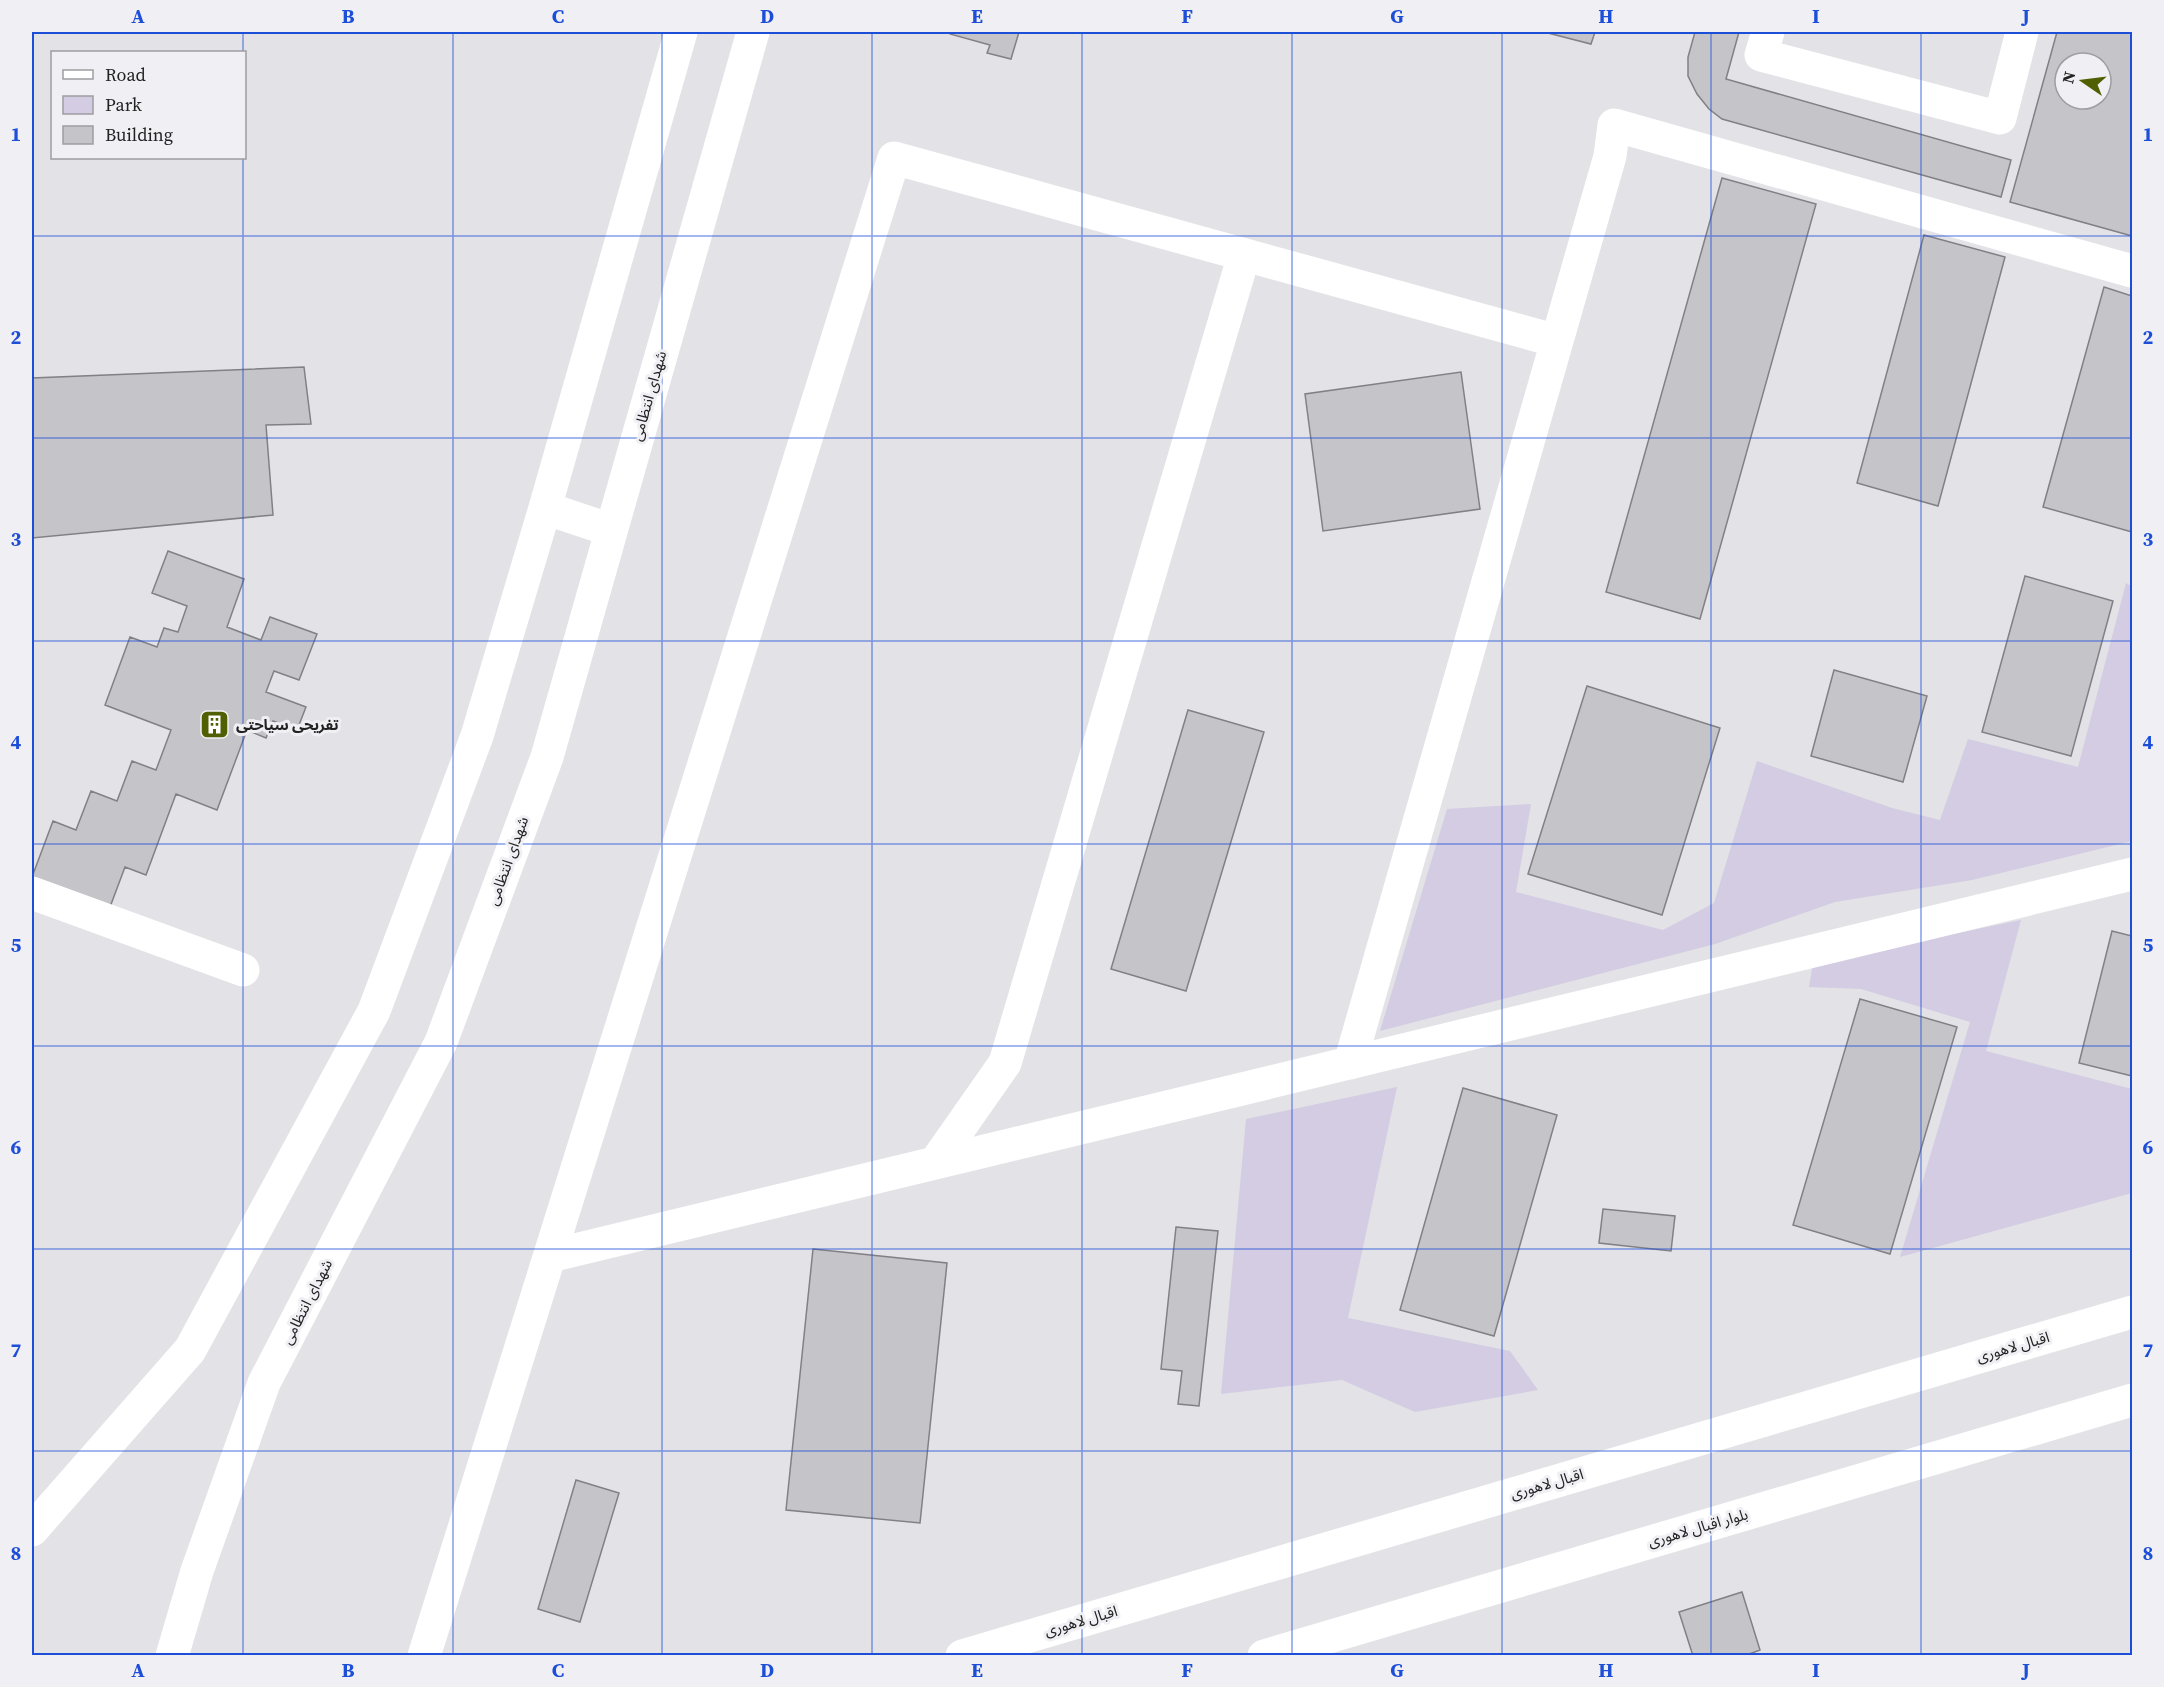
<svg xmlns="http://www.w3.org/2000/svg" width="2164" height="1687" viewBox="0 0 2164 1687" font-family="'Source Serif 4','Noto Sans Arabic',serif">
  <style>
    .green { fill: #d3cce3 }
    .building { fill: #c5c4c8; stroke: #828085; stroke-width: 1.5; fill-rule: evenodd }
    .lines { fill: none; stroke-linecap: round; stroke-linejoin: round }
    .minor { stroke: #fff; stroke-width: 33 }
    .major { stroke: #fff; stroke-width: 33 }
    .grid { fill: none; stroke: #1d4ed8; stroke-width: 1.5; stroke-opacity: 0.55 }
    .labels { text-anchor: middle; stroke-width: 6; stroke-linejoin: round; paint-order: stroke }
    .street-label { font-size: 15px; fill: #222223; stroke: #f0eff4 }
    .poi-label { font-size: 15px; font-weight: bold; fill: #222223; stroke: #f0eff4; text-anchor: start }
    .neatline { fill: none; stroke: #1d4ed8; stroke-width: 2 }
    .grid-label { font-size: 20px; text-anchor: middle; font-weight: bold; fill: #1d4ed8 }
  </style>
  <rect width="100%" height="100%" fill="#e3e2e6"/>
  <path class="green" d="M2126 583 2132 587V841L1972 880 1835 902 1715 944 1380 1031 1447 809 1531 804 1516 892 1663 930 1714 903 1757 761 1892 808 1940 820 1968 739 2078 767Z
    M2021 920 1986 1051 2132 1089V1193L1900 1257 1970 1022 1861 989 1809 987 1813 963Z
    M1397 1087 1348 1318 1510 1351 1538 1390 1415 1412 1342 1380 1221 1394 1246 1119Z"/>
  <path class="building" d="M950 32H1019L1011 59 987 53 990 45 950 34Z
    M1544 32H1595L1591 44Z
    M1695 32H1739L1726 79 2011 160 2001 197 1722 119 1709 109 1697 94 1688 76V57Z
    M2057 32H2132V236L2010 202ZM2065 63H2101V99H2065Z
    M1722 178 1816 204 1700 619 1606 592Z
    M1924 235 2005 257 1938 506 1857 483Z
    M2104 287 2132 296V532L2043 507Z
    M304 367 311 424 266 425 273 515 32 538V378Z
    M1461 372 1480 509 1323 531 1305 394Z
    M168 551 244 579 227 627 261 640 270 617 317 634 299 680 274 671 266 692 306 707 297 730 273 721 266 738 247 730 217 810 176 794 146 875 125 867 110 907 32 877 53 821 76 830 91 791 117 801 132 761 156 770 171 730 105 705 130 637 157 647 164 628 178 632 187 606 152 593Z
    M2025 576 2113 601 2071 756 1982 732Z
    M1834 670 1927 696 1903 782 1811 756Z
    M1587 686 1720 728 1662 915 1528 874Z
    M1188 710 1264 732 1186 991 1111 969Z
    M2112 931 2132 936V1076L2079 1063Z
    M1860 999 1957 1027 1890 1254 1793 1225Z
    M1463 1088 1557 1115 1494 1336 1400 1310Z
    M1603 1209 1675 1216 1671 1251 1599 1243Z
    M1176 1227 1218 1231 1199 1406 1178 1404 1182 1371 1161 1369Z
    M813 1249 947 1263 920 1523 786 1510Z
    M576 1480 619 1493 580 1622 538 1609Z
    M1742 1592 1760 1650 1744 1656H1693L1679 1612Z"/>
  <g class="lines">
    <path class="minor" d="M1768 32 1761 55 2000 118 2022 32
      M32 893 243 970
      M1350 1063 1610 156 1614 125 2132 271
      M935 1163 1005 1063 1244 255
      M550 1256 2132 874
      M424 1656 894 158 1557 341"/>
    <path class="major" d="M545 508 611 530
      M32 1530 190 1350 374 1011 477 736 545 508 681 32
      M172 1656 197 1571 264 1383 441 1042 547 757 753 32
      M962 1656 2132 1312
      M1264 1656 2132 1400"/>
  </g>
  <path class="grid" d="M243 32V52M453 32V1656M662 32V1656M872 32V1656M1082 32V1656M1292 32V1656M1502 32V1656M1711 32V1656M1921 32V1656M243 158V1656M32 236H2132M32 438H2132M32 641H2132M32 844H2132M32 1046H2132M32 1249H2132M32 1451H2132"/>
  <defs>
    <symbol id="building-square" viewBox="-11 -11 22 22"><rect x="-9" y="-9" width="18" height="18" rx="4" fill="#4f5f02" stroke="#f0eff4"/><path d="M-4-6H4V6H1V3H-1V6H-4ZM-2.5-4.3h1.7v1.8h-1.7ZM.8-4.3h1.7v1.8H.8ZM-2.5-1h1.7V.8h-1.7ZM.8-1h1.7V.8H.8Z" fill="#fff"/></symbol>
  </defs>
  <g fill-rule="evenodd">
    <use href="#building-square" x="198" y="708" width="33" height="33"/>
  </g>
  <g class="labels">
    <g class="street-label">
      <text transform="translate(649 396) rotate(-74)" y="5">شهدای انتظامی</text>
      <text transform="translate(508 861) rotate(-70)" y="5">شهدای انتظامی</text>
      <text transform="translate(307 1302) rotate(-63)" y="5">شهدای انتظامی</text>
      <text transform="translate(2013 1347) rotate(-16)" y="5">اقبال لاهوری</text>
      <text transform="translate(1547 1484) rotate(-16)" y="5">اقبال لاهوری</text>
      <text transform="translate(1698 1528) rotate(-16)" y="5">بلوار اقبال لاهوری</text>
      <text transform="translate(1081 1621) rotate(-16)" y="5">اقبال لاهوری</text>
    </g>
    <g class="poi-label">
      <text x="236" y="730">تفریحی سیاحتی</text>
    </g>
  </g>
  <rect width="2164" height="1687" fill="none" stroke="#f0eff4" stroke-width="66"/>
  <rect x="51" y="51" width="195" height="108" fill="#f0eff4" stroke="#9e9da0" stroke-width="1.5"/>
  <rect x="63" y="70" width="30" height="9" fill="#ffffff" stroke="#9e9da0" stroke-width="1.5"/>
  <text x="105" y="81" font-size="18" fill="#222223">Road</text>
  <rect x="63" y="96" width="30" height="18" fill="#d3cce3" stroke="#9e9da0" stroke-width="1.5"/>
  <text x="105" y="111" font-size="18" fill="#222223">Park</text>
  <rect x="63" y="126" width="30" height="18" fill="#c5c4c8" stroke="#9e9da0" stroke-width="1.5"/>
  <text x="105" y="141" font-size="18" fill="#222223">Building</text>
  <g transform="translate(2083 81) rotate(284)"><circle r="28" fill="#f0eff4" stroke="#9e9da0" stroke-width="1.5"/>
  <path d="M0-4.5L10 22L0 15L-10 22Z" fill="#4f5f02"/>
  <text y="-9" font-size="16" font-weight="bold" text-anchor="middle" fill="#222223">N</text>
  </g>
  <rect x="33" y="33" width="2098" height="1621" class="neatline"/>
  <g class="grid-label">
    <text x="138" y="23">A</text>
    <text x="348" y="23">B</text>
    <text x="558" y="23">C</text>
    <text x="767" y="23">D</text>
    <text x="977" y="23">E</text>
    <text x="1187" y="23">F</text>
    <text x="1397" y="23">G</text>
    <text x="1606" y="23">H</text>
    <text x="1816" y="23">I</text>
    <text x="2026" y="23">J</text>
    <text x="16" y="141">1</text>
    <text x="2148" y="141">1</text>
    <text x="16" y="344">2</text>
    <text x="2148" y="344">2</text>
    <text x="16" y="546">3</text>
    <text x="2148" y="546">3</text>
    <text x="16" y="749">4</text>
    <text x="2148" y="749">4</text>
    <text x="16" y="952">5</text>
    <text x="2148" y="952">5</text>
    <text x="16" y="1154">6</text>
    <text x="2148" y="1154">6</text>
    <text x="16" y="1357">7</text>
    <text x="2148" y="1357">7</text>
    <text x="16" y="1560">8</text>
    <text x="2148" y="1560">8</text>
    <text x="138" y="1677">A</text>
    <text x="348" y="1677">B</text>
    <text x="558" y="1677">C</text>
    <text x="767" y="1677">D</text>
    <text x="977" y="1677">E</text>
    <text x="1187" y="1677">F</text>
    <text x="1397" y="1677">G</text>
    <text x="1606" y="1677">H</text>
    <text x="1816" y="1677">I</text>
    <text x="2026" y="1677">J</text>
  </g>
</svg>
